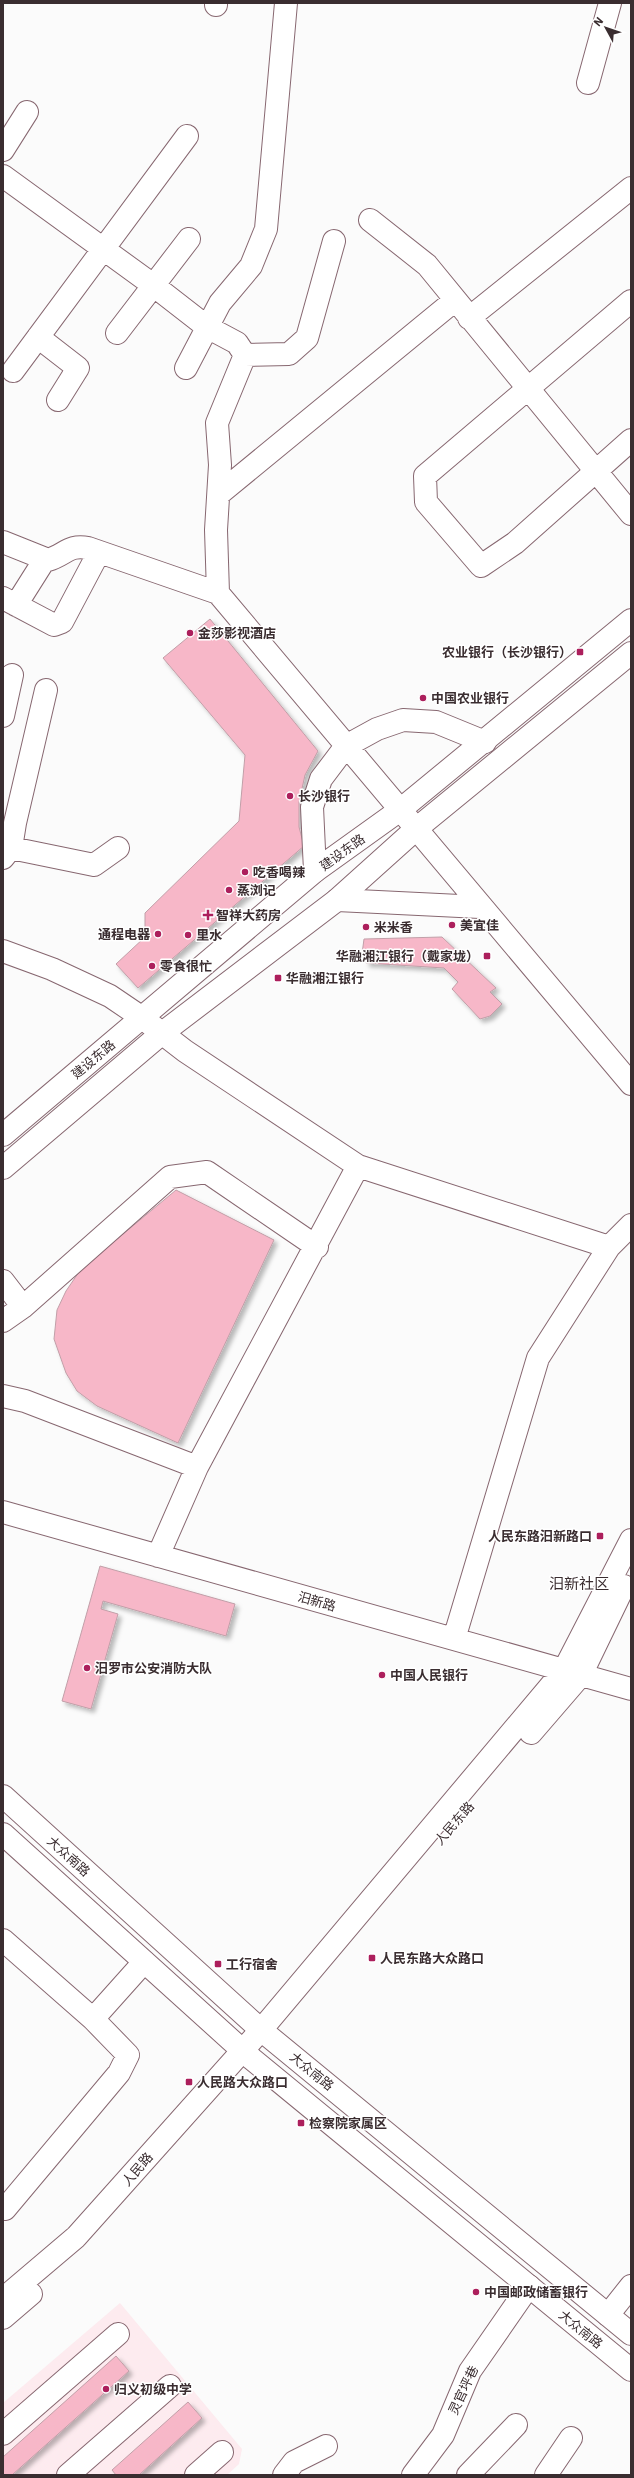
<svg xmlns="http://www.w3.org/2000/svg" width="634" height="2478" viewBox="0 0 634 2478" font-family="'IBM Plex Sans','Noto Sans SC',sans-serif">
  <style>
    .built { fill: #fdebef }
    .building { fill: #f7b7c8; stroke: #c19fa8; filter: url(#shadow) }
    .lines { fill: none; stroke-linecap: round; stroke-linejoin: round }
    .minor-casing { stroke: #876770; stroke-width: 24 }
    .major-casing { stroke: #876770; stroke-width: 24 }
    .minor { stroke: #fff; stroke-width: 22 }
    .major { stroke: #fff; stroke-width: 22 }
    .poi-dot { fill: #ac1f5c; stroke: #fff; stroke-width: 1.5 }
    .labels { text-anchor: middle; stroke-width: 3; stroke-linejoin: round; paint-order: stroke }
    .poi-label { font-size: 13px; font-weight: bold; fill: #3a2d30; stroke: #fff; text-anchor: start }
    .street-label { font-size: 13px; fill: #3a2d30; stroke: #fff }
    .quarter-label { font-size: 15px; fill: #3a2d30; stroke: #fff }
  </style>
  <defs>
    <filter id="shadow"><feDropShadow dx="3.5" dy="3.5" stdDeviation="2" flood-color="#0004"/></filter>
  </defs>
  <rect width="100%" height="100%" fill="#fbfbfb"/>
  <path class="built" d="M120 2303 242 2449 239 2464 227 2475H3V2403Z"/>
  <path class="building" d="M210 619 318 751 305 775 299 802V827L304 846 138 988 116 964 145 937V913L239 821 245 755 163 658Z
    M442 937 496 988 490 992 502 1004 490 1016 480 1019 452 989 458 982 444 968 366 963 367 954H362L364 939Z
    M176 1190 274 1240 178 1443 97 1406 77 1391 66 1373 54 1339 57 1310 66 1291 81 1269Z
    M100 1566 235 1604 226 1636 103 1601 101 1609 118 1614 91 1709 62 1701Z
    M116 2356 129 2371 12 2475H3V2457Z
    M188 2402 202 2418 139 2475H116L112 2470Z"/>
  <g class="lines">
    <defs>
      <path id="minor" d="M216 5V3
        M588 83 610 3
        M3 150 27 112
        M3 176 153 285 207 327 237 343 245 355 217 423 220 465 216 530 218 593
        M370 220 427 265 631 514
        M631 301 425 476 426 502 481 566 515 543 631 440
        M469 318 631 188
        M117 333 189 239
        M38 337 78 368 58 400
        M245 355 289 354 307 338 334 241
        M186 368 220 303 251 266 266 229 286 3
        M13 371 187 136
        M219 494 454 301
        M3 542 48 560C65 555 69 544 88 548L218 593 631 1084
        M3 598 54 625 62 622 99 552
        M16 605 45 559
        M3 716 12 675
        M11 848 94 865 118 848
        M3 858 11 848 15 823 46 690
        M315 871 312 807 321 779 346 746 377 729 403 720 436 722 485 742
        M337 900 480 907
        M3 951 52 969 110 996 141 1017 185 1051 358 1166 609 1247
        M3 1281 23 1307
        M3 1321 23 1307 170 1177 207 1172 317 1247
        M3 1396 25 1401 197 1467
        M3 1512 631 1689
        M158 1556 197 1467 358 1166
        M454 1639 538 1358 609 1247 631 1225
        M531 1733 581 1675 624 1586
        M3 1940 93 2019 128 2055 119 2073 5 2209 3 2207
        M93 2019 144 1962
        M3 2299 76 2237 261 2030 564 1670 631 1540
        M608 2315 631 2286
        M3 2318 31 2294
        M3 2434 118 2334
        M68 2475 170 2386
        M196 2475 222 2452
        M284 2475 294 2462 326 2446
        M413 2475 443 2435 470 2371 529 2286
        M468 2475 516 2425
        M546 2475 571 2438"/>
      <path id="major" d="M3 1135 315 871 400 810 631 620
        M3 1168 161 1034 337 900 416 829 631 653
        M3 1796 261 2030 631 2334
        M3 1834 252 2059 631 2370"/>
    </defs>
    <use href="#minor" class="minor-casing"/>
    <use href="#major" class="major-casing"/>
    <use href="#minor" class="minor"/>
    <use href="#major" class="major"/>
  </g>
  <g class="poi-dot">
    <circle cx="190" cy="633" r="4"/>
    <rect x="576" y="648" width="8" height="8" rx="2"/>
    <circle cx="423" cy="698" r="4"/>
    <circle cx="290" cy="796" r="4"/>
    <circle cx="245" cy="872" r="4"/>
    <circle cx="229" cy="890" r="4"/>
    <path d="M206 909h4v4h4v4h-4v4h-4v-4h-4v-4h4z"/>
    <circle cx="452" cy="925" r="4"/>
    <circle cx="366" cy="927" r="4"/>
    <circle cx="158" cy="934" r="4"/>
    <circle cx="188" cy="935" r="4"/>
    <rect x="483" y="952" width="8" height="8" rx="2"/>
    <circle cx="152" cy="966" r="4"/>
    <rect x="274" y="974" width="8" height="8" rx="2"/>
    <rect x="596" y="1532" width="8" height="8" rx="2"/>
    <circle cx="87" cy="1668" r="4"/>
    <circle cx="382" cy="1675" r="4"/>
    <rect x="368" y="1954" width="8" height="8" rx="2"/>
    <rect x="214" y="1960" width="8" height="8" rx="2"/>
    <rect x="185" y="2078" width="8" height="8" rx="2"/>
    <rect x="297" y="2119" width="8" height="8" rx="2"/>
    <circle cx="476" cy="2292" r="4"/>
    <circle cx="106" cy="2389" r="4"/>
  </g>
  <g class="labels">
    <g class="poi-label">
      <text x="198" y="638">金莎影视酒店</text>
      <text x="572" y="657" text-anchor="end">农业银行（长沙银行）</text>
      <text x="431" y="703">中国农业银行</text>
      <text x="298" y="801">长沙银行</text>
      <text x="253" y="877">吃香喝辣</text>
      <text x="237" y="895">蒸浏记</text>
      <text x="216" y="920">智祥大药房</text>
      <text x="460" y="930">美宜佳</text>
      <text x="374" y="932">米米香</text>
      <text x="150" y="939" text-anchor="end">通程电器</text>
      <text x="196" y="940">里水</text>
      <text x="479" y="961" text-anchor="end">华融湘江银行（戴家垅）</text>
      <text x="160" y="971">零食很忙</text>
      <text x="286" y="983">华融湘江银行</text>
      <text x="592" y="1541" text-anchor="end">人民东路汨新路口</text>
      <text x="95" y="1673">汨罗市公安消防大队</text>
      <text x="390" y="1680">中国人民银行</text>
      <text x="380" y="1963">人民东路大众路口</text>
      <text x="226" y="1969">工行宿舍</text>
      <text x="197" y="2087">人民路大众路口</text>
      <text x="309" y="2128">检察院家属区</text>
      <text x="484" y="2297">中国邮政储蓄银行</text>
      <text x="114" y="2394">归义初级中学</text>
    </g>
    <g class="street-label">
      <text transform="translate(342 852) rotate(-36)" y="5">建设东路</text>
      <text transform="translate(93 1059) rotate(-40)" y="5">建设东路</text>
      <text transform="translate(317 1601) rotate(16)" y="5">汨新路</text>
      <text transform="translate(454 1823) rotate(-49)" y="5">人民东路</text>
      <text transform="translate(69 1856) rotate(42)" y="5">大众南路</text>
      <text transform="translate(312 2071) rotate(39)" y="5">大众南路</text>
      <text transform="translate(137 2169) rotate(-49)" y="5">人民路</text>
      <text transform="translate(581 2329) rotate(39)" y="5">大众南路</text>
      <text transform="translate(463 2390) rotate(-65)" y="5">灵官坪巷</text>
    </g>
    <g class="quarter-label">
      <text x="579" y="1589">汨新社区</text>
    </g>
  </g>
  <rect width="634" height="2478" fill="none" stroke="#3a2d30" stroke-width="8"/>
  <g transform="translate(606 28) rotate(310)" stroke="#ffffff" stroke-width="3" paint-order="stroke">
  <path d="M0-3L7 15L0 10L-7 15Z" fill="#3a2d30"/>
  <text y="-6" font-size="11" font-weight="bold" text-anchor="middle" fill="#3a2d30">N</text>
  </g>
</svg>
